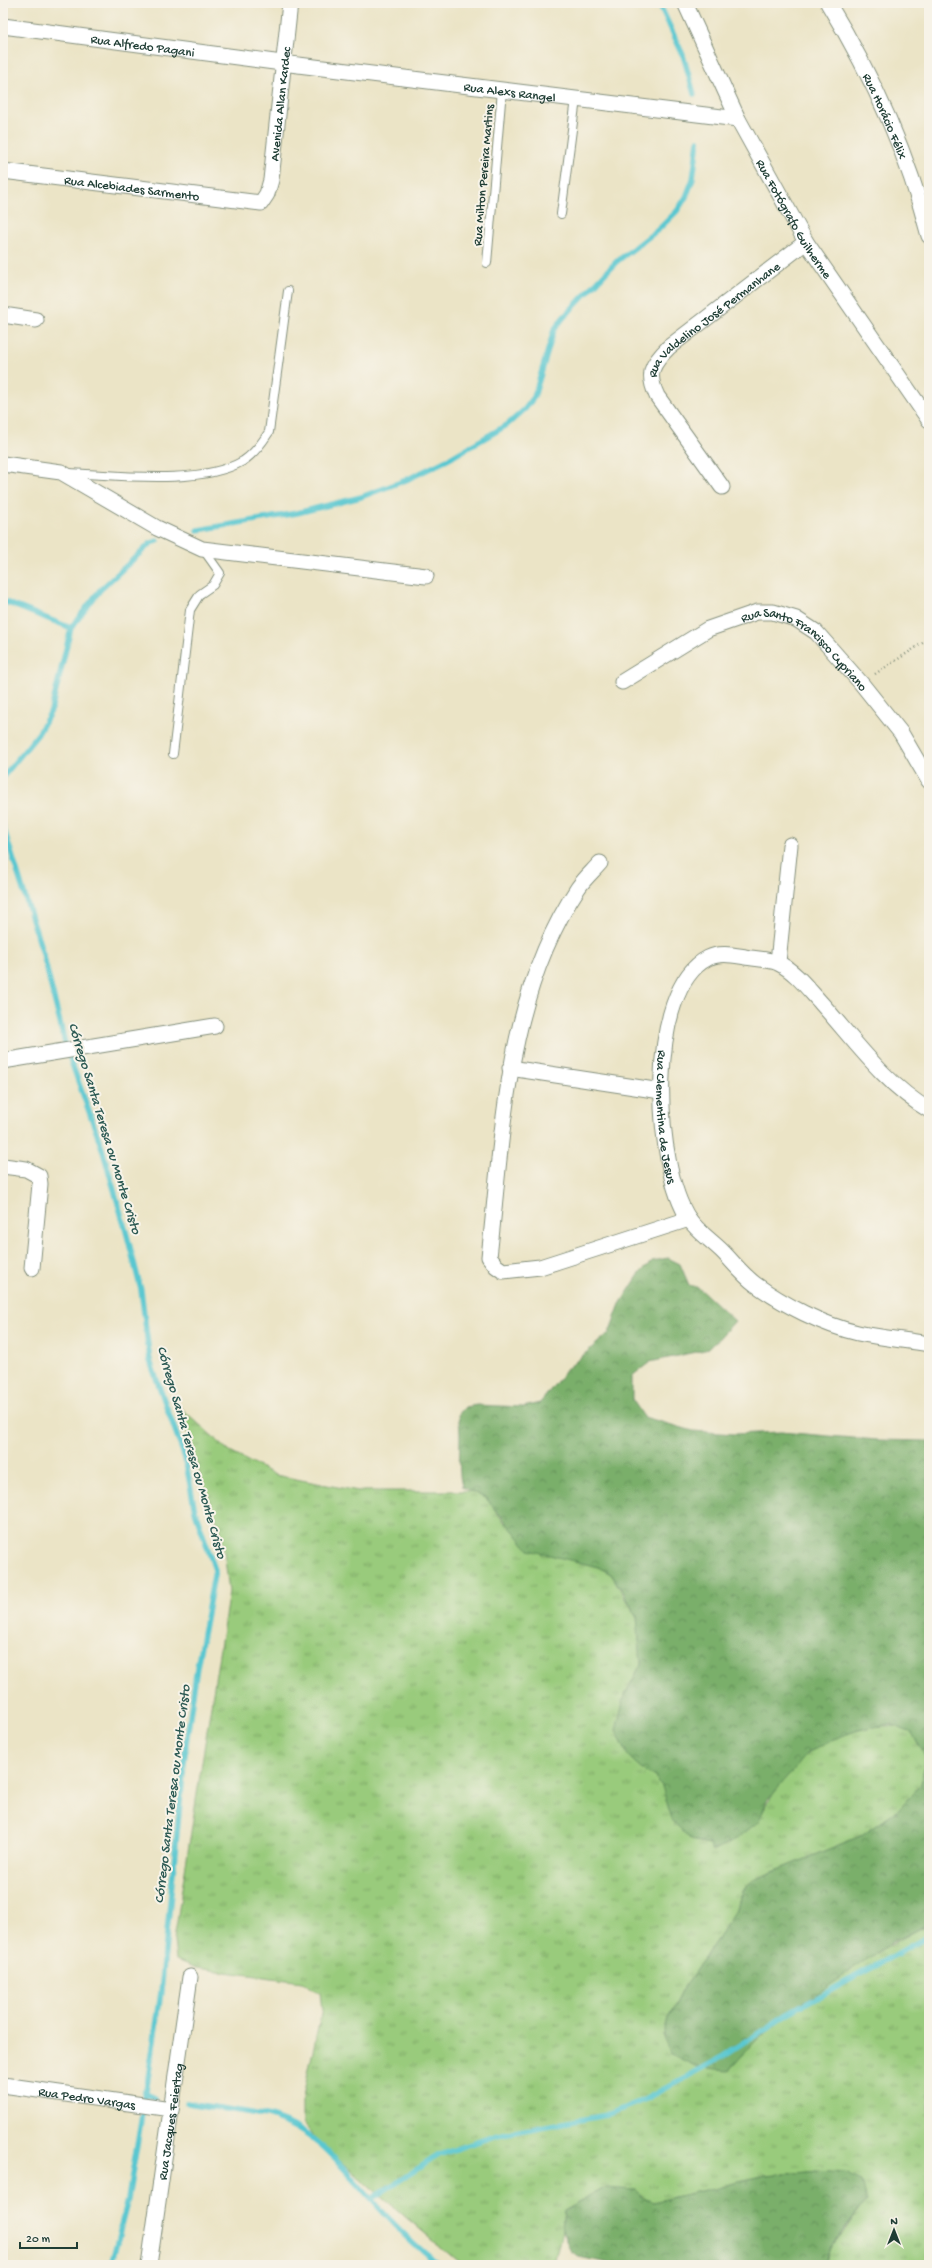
<svg xmlns="http://www.w3.org/2000/svg" width="932" height="2268" viewBox="0 0 932 2268" font-family="'Gochi Hand',sans-serif">
  <style>
    .grass { fill: url(#grass-tufts); stroke: #5c8458 }
    .forest { fill: url(#forest-crowns); stroke: #4c7650 }
    .lines { fill: none; stroke-linecap: round; stroke-linejoin: round }
    .stream { stroke: #5ac7d0; stroke-width: 5.5 }
    .service-casing { stroke: #85907d; stroke-width: 10 }
    .minor-casing { stroke: #85907d; stroke-width: 17 }
    .path { stroke: #85907d; stroke-width: 2.5; stroke-dasharray: 1 3; stroke-linecap: butt }
    .service { stroke: #fff; stroke-width: 8 }
    .minor { stroke: #fff; stroke-width: 15 }
    .labels { text-anchor: middle; stroke-width: 4; stroke-linejoin: round; paint-order: stroke }
    .street-label { font-size: 13px; fill: #1f3d34; stroke: #f7f3e8 }
    .water-label { font-size: 14px; font-style: italic; fill: #2b5953; stroke: #f7f3e8 }
  </style>
  <defs>
    <pattern id="grass-tufts" width="24" height="20" patternUnits="userSpaceOnUse"><rect width="24" height="20" fill="#99cb7b"/><path d="M3 7l-1-3M5 7V3M7 7l1-3M15 17l-1-3M17 17v-4M19 17l1-3" fill="none" stroke="#7ca666"/></pattern>
    <pattern id="forest-crowns" width="20" height="18" patternUnits="userSpaceOnUse"><rect width="20" height="18" fill="#7aaf6b"/><path d="M2 6a3 3 0 1 1 6 0M12 15a3 3 0 1 1 6 0" fill="none" stroke="#639059"/></pattern>
  </defs>
  <rect width="100%" height="100%" fill="#f7f3e8"/>
  <filter id="ink" filterUnits="userSpaceOnUse"><feTurbulence type="fractalNoise" baseFrequency=".025" numOctaves="2"/><feDisplacementMap in="SourceGraphic" scale="8" xChannelSelector="R" yChannelSelector="G"/><feConvolveMatrix kernelMatrix="1 2 1 2 8 2 1 2 1" color-interpolation-filters="sRGB"/></filter>
  <filter id="wash" filterUnits="userSpaceOnUse"><feTurbulence type="fractalNoise" baseFrequency=".012" numOctaves="4" result="noise"/><feDisplacementMap in="SourceGraphic" scale="16" xChannelSelector="R" yChannelSelector="G"/><feGaussianBlur stdDeviation="0.9" result="paint"/><feColorMatrix in="noise" values="0 0 0 0 0 0 0 0 0 0 0 0 0 0 0 0 0 1.4 0 .05"/><feComposite in="paint" operator="in"/></filter>
  <g filter="url(#wash)">
    <rect width="100%" height="100%" fill="#ebe4c6"/>
    <path class="grass" d="M180 1407 230 1452 275 1475 358 1491H472L486 1498 504 1522 573 1560 598 1567 611 1574 637 1617 640 1639 641 1664 625 1695 643 1770 655 1777 662 1786 691 1840 710 1844 758 1821C769 1798 789 1769 809 1753 828 1737 891 1714 912 1733 918 1739 922 1750 926 1757L921 1784 897 1811 863 1835 756 1879 741 1892 737 1910 683 1989 668 2018 748 2048C770 2026 796 2008 822 1990 857 1966 891 1943 929 1924V2265H824L831 2248 846 2230 867 2200 818 2171 765 2176 653 2202 605 2188 564 2210 562 2230 554 2265H462L320 2144 303 2123V2096L322 2010 320 1993 302 1982 196 1968 176 1960 174 1940 229 1591 222 1535 198 1469Z"/>
    <path class="forest" d="M668 1258 680 1264 689 1285 699 1288 735 1321 709 1349 650 1362 632 1376V1399L644 1417 693 1431 734 1434 781 1432 877 1440 929 1441V1924L893 1942 792 2011 763 2033 729 2070 697 2067 671 2054 663 2037 668 2018 683 1989 737 1910 741 1892 756 1879 863 1835 897 1811 921 1784 926 1757 912 1733 889 1724 858 1730 831 1740 809 1752 767 1801 759 1821 738 1838 713 1851 710 1844 691 1840 672 1820 662 1786 655 1777 643 1770 628 1756 616 1730 625 1695 641 1664 637 1617 624 1593 611 1574 598 1567 529 1550 486 1498 462 1487C456 1463 463 1439 458 1415L465 1407 477 1405 523 1407 540 1403 567 1369 609 1333 620 1304 640 1273 652 1261Z
      M818 2171 844 2173 862 2181 867 2200 831 2248 824 2265H618L579 2257 570 2250 562 2230 564 2210 605 2188 635 2190 644 2198 653 2202 765 2176Z"/>
    <g class="lines">
      <path class="stream" d="M659 3 683 55 694 94
        M198 530 297 513 361 497 406 480 447 460 507 425 525 409 534 397 554 330 563 318 616 262 659 229 677 211 686 197 693 179 698 141
        M3 601 71 628
        M3 777 38 734 51 711 71 628 100 590 151 543 157 541
        M3 826 43 954 66 1047 102 1148 127 1235 141 1290 150 1361 185 1458 195 1511 215 1570 197 1667 186 1744 161 1992 153 2048 128 2199 111 2265
        M144 2092 155 2097
        M187 2103C215 2108 246 2110 273 2118 317 2132 341 2166 370 2198 392 2222 414 2246 440 2265
        M371 2199 439 2155 497 2135 607 2115 646 2099 723 2057 786 2015 929 1936"/>
    </g>
  </g>
  <g filter="url(#ink)">
    <g class="lines">
      <defs>
        <path id="service" d="M561 214 576 99
          M487 263 502 90
          M68 473C116 475 200 486 243 461 254 454 262 443 269 432L288 291
          M173 754 190 610 200 594 213 585 220 573 203 549"/>
        <g id="minor">
          <path id="s1" d="M685 3 738 119 806 242 929 420"/>
          <path id="s2" d="M828 3C872 75 908 154 929 236"/>
          <path id="s3" d="M3 26 282 63 738 119"/>
          <path id="s4" d="M3 171 261 203 267 194 271 180 290 3"/>
          <path d="M3 315 36 320"/>
          <path d="M3 464 61 472 157 528 202 549 426 576"/>
          <path id="s5" d="M722 487 657 396C646 373 652 364 669 347L806 242"/>
          <path id="s6" d="M622 682 708 629 757 612H773L796 619 816 632 861 683 901 733 929 781"/>
          <path d="M600 863C593 871 584 879 578 888 506 996 503 1132 489 1257L496 1266 503 1271 540 1267 689 1219"/>
          <path d="M778 962 790 845"/>
          <path d="M3 1061 215 1026"/>
          <path d="M510 1068 661 1091"/>
          <path id="s7" d="M929 1110C885 1084 855 1041 821 1003 809 990 795 971 778 963 770 959 755 959 745 957 733 955 720 952 708 958 645 990 654 1167 689 1219 697 1231 712 1241 722 1251 733 1262 743 1275 755 1284 784 1305 823 1325 858 1333 881 1338 906 1340 929 1344"/>
          <path d="M3 1166 26 1169 39 1176 40 1184 32 1268"/>
          <path id="s8" d="M3 2085 171 2109"/>
          <path id="s9" d="M149 2265 190 1977"/>
        </g>
      </defs>
      <use href="#service" class="service-casing"/>
      <use href="#minor" class="minor-casing"/>
      <path class="path" d="M875 674 929 639"/>
      <use href="#service" class="service"/>
      <use href="#minor" class="minor"/>
    </g>
  </g>
  <g class="labels">
    <g class="street-label">
      <text dy="5" stroke="none"><textPath href="#s3" startOffset="141">Rua Alfredo Pagani</textPath></text>
      <text dy="5" stroke="none"><textPath href="#s3" startOffset="511">Rua Alexs Rangel</textPath></text>
      <text dy="5" stroke="none"><textPath href="#s4" startOffset="362">Avenida Allan Kardec</textPath></text>
      <text dy="5" stroke="none"><textPath href="#s2" startOffset="127">Rua Horácio Félix</textPath></text>
      <text transform="translate(482 175) rotate(-85)" y="5">Rua Milton Pereira Martins</text>
      <text dy="5" stroke="none"><textPath href="#s4" startOffset="130">Rua Alcebiades Sarmento</textPath></text>
      <text dy="5" stroke="none"><textPath href="#s1" startOffset="242">Rua Fotógrafo Guilherme</textPath></text>
      <text dy="5" stroke="none"><textPath href="#s5" startOffset="218">Rua Valdelino José Permanhane</textPath></text>
      <text dy="5" stroke="none"><textPath href="#s6" startOffset="214">Rua Santo Francisco Cypriano</textPath></text>
      <text dy="5" stroke="none"><textPath href="#s7" startOffset="456">Rua Clementina de Jesus</textPath></text>
      <text dy="5" stroke="none"><textPath href="#s8" startOffset="85">Rua Pedro Vargas</textPath></text>
      <text dy="5" stroke="none"><textPath href="#s9" startOffset="145">Rua Jacques Feiertag</textPath></text>
    </g>
    <g class="water-label">
      <text transform="translate(106 1128) rotate(73)" y="5">Córrego Santa Teresa ou Monte Cristo</text>
      <text transform="translate(193 1452) rotate(74)" y="5">Córrego Santa Teresa ou Monte Cristo</text>
      <text transform="translate(171 1794) rotate(-83)" y="5">Córrego Santa Teresa ou Monte Cristo</text>
    </g>
  </g>
  <rect width="932" height="2268" fill="none" stroke="#f7f3e8" stroke-width="16"/>
  <g transform="translate(894 2230)" stroke="#f7f3e8" stroke-width="3" paint-order="stroke">
  <path d="M0-3L7 15L0 10L-7 15Z" fill="#1f3d34"/>
  <text y="-6" font-size="11" font-weight="bold" text-anchor="middle" fill="#1f3d34">N</text>
  </g>
  <path d="M20 2242v6h57v-6" fill="none" stroke="#1f3d34" stroke-width="2"/>
  <text x="26" y="2242" font-size="12" fill="#1f3d34" stroke="#f7f3e8" stroke-width="3" paint-order="stroke">20 m</text>
</svg>
